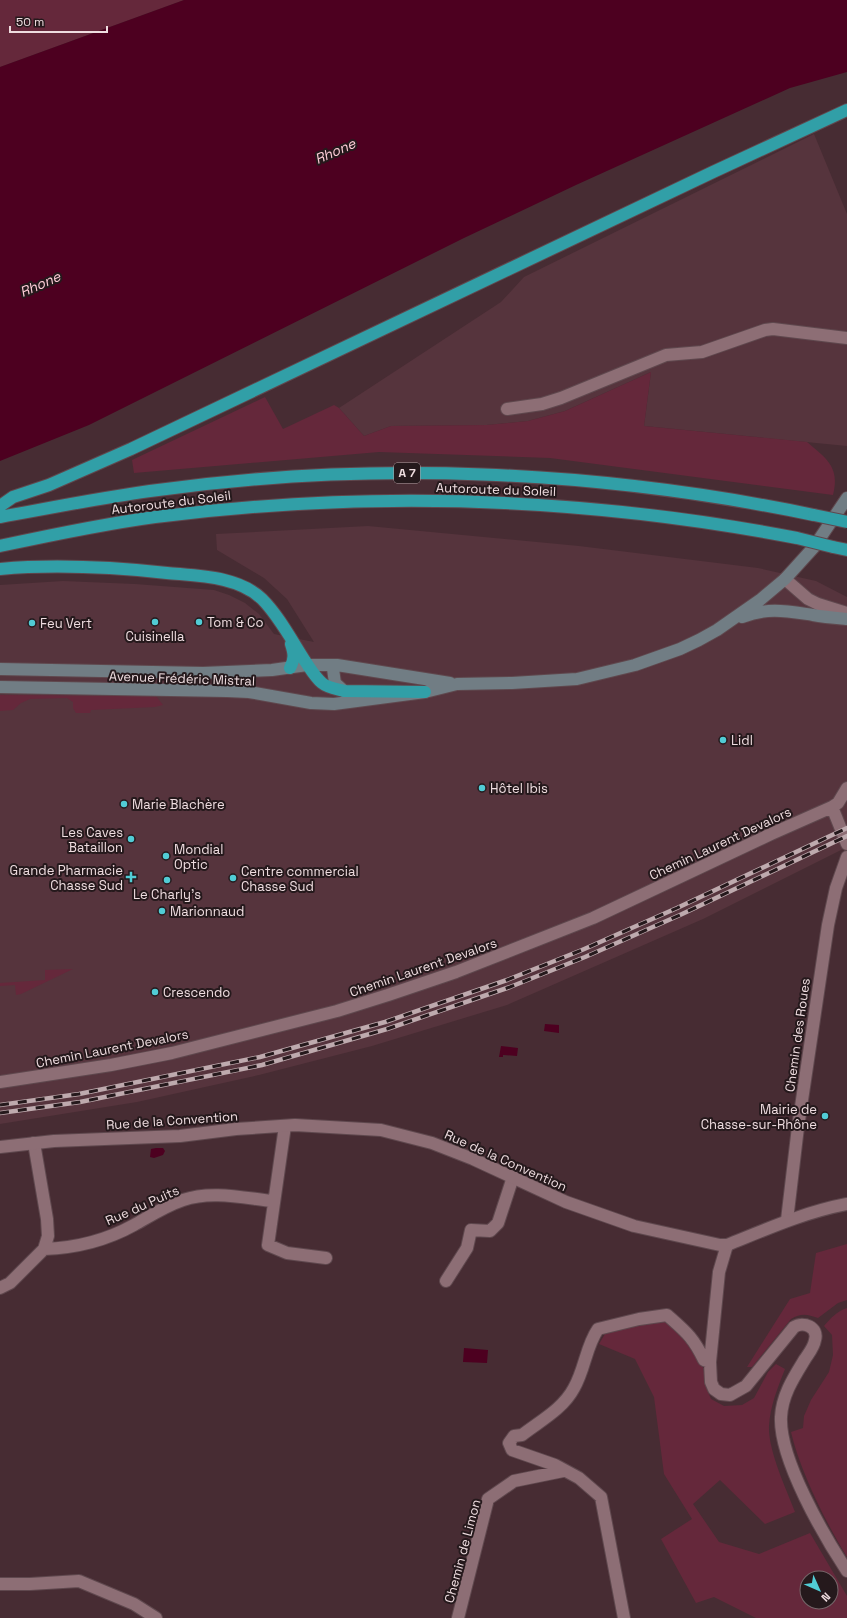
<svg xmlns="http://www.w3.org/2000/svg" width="847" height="1618" viewBox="0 0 847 1618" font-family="'Space Grotesk',sans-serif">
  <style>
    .built { fill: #56343d }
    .green { fill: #65283b; fill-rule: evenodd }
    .water { fill: #4d0020 }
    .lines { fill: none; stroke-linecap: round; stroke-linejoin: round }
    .minor-casing { stroke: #5f484e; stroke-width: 14 }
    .tertiary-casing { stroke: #5f484e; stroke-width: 14 }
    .secondary-casing { stroke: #5f484e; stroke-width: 14 }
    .motorway-casing { stroke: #5f484e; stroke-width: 14 }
    .minor { stroke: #8d6e75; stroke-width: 12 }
    .tertiary { stroke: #8d6e75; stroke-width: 12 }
    .secondary { stroke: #717d84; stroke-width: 12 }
    .motorway { stroke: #319fa7; stroke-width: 12 }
    .rail-casing { stroke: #beaaae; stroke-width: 4.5 }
    .rail { stroke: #25191c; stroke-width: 3; stroke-dasharray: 9; stroke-linecap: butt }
    .motorway-bridge-casing { stroke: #5f484e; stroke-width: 14; stroke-linecap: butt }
    .motorway-bridge { stroke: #319fa7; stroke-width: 12 }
    .poi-dot { fill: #51ccd5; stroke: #25191c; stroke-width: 1.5 }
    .labels { text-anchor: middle; stroke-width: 4; stroke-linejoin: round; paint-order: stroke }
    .shield { fill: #25191c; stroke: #b2a2a5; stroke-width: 1 }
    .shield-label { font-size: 12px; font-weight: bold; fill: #efdde0 }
    .street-label { font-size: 13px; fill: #efdde0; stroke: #25191c }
    .poi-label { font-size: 13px; fill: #efdde0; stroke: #25191c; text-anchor: start }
    .water-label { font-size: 14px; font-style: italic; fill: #ffced9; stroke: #25191c }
  </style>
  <rect width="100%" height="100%" fill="#472c33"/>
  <path class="built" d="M814 134 847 214V446L644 426 651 372 565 411 528 421 487 425 391 426 364 436 339 408 501 302 524 277Z
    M368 526 579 546 758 568 816 581 847 597V847L703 919 507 1005 372 1046 259 1075 137 1102 0 1124V585L63 581 135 584 214 590 229 595 245 603 259 614 274 634 314 642 287 599 264 578 217 550 216 534Z"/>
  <path class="green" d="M0 0H184L0 67Z
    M651 372 644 426 807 442C827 459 840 467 833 495L550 458 379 452 134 473 132 460 265 397 283 429 334 405 339 408 364 436 391 426 487 425 528 421 565 411Z
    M0 695 156 696 163 705 155 707 91 710 90 713H76L73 708V702L67 698 30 699 21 703 13 710 0 711Z
    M73 969 21 994 16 995 15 985 0 986V983L45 980V970Z
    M847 1244V1300L838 1303 818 1318C807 1314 801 1313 791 1319L752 1367H747L790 1299 810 1293 816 1253Z
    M847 1308V1557C826 1523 800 1471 791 1432L803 1428 804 1416 811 1400 829 1372 833 1355 832 1335 824 1326C831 1318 837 1311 847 1308Z
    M655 1319 668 1320 687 1338 698 1356 703 1366 706 1387 711 1399 724 1406 742 1405 754 1398 768 1372 776 1364 785 1369C778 1387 770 1406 769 1426 768 1451 786 1488 795 1512L765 1524 720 1480 693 1504 719 1542 759 1554 810 1533 847 1596V1618H756L714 1597 696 1603 661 1539 692 1519 664 1474 654 1397 635 1359 599 1344 605 1334ZM807 1578H831V1602H807Z"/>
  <path class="water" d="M184 0H847V72L790 88 576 185 464 238 89 425 0 461V67Z
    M545 1024 559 1025V1033L544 1031Z
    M501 1046 518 1048 517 1056 503 1055V1057H499Z
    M156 1148H163L165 1151 163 1155 154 1158 150 1157 151 1149Z
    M464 1348 488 1350 487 1363 463 1362Z"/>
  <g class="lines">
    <defs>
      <path id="minor" d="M507 409 542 404 561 398 666 355 702 352 765 330 773 329 847 338
        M785 579 808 599 818 604 847 613
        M832 807 847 844
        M0 1082 111 1065 172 1053 337 1011 388 995 456 972 593 918 771 834 832 807 838 803 847 788
        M285 1126 268 1245 287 1253 326 1258
        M787 1220 798 1127 828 925 836 888 847 857
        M727 1245 719 1272 710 1362 711 1382 714 1389 721 1394 730 1395 746 1386 794 1327C803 1321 819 1327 815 1340 814 1347 809 1353 805 1359 794 1377 782 1395 781 1417 779 1459 824 1536 847 1571
        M44 1249C75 1248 107 1240 134 1225 150 1216 165 1206 183 1200 211 1190 244 1198 273 1201
        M446 1281 467 1248 471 1230 490 1231 498 1223 513 1177
        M0 1288 10 1283 44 1249 48 1236 47 1219 34 1143
        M0 1584H30L79 1581 134 1604 156 1618
        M458 1618 488 1499 514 1481 563 1471
        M624 1618 601 1497 579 1478 555 1465 512 1450 509 1443 514 1436 522 1435C540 1421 563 1409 574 1388 585 1369 586 1346 598 1329L639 1319 667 1315C686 1332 693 1337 704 1360L710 1362"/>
      <path id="tertiary" d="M0 1147 54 1141 180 1136 236 1129 295 1125 381 1130 432 1143 473 1159 566 1202 634 1226 720 1245H727C767 1229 805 1212 847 1204"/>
      <path id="secondary" d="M742 617C769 607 786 611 813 615 824 617 836 618 847 619
        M337 665 333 669 335 683 344 691
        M0 669 203 673 272 670 307 665H337L450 683
        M0 687 227 691 249 692 311 703 334 704 425 692 457 684 512 683 577 679 635 665 680 649 699 640 717 630 760 600 785 579 814 547 847 498"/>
      <path id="motorway" d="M0 506 13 497 49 485 131 449 713 172 847 110
        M0 517C50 508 100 498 150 491 370 460 597 470 814 515
        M0 546C51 535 103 524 155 517 369 490 585 497 797 538
        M833 547 847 550
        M0 569C56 564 111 567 167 573 198 576 238 576 262 599 279 616 292 641 305 661 310 668 315 677 322 683 328 688 337 689 344 691L425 692
        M290 668C295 659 294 653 291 644"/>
    </defs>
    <use href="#minor" class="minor-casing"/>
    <use href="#tertiary" class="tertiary-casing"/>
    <use href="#secondary" class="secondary-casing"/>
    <use href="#motorway" class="motorway-casing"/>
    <use href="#minor" class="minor"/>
    <use href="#tertiary" class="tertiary"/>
    <use href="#secondary" class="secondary"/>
    <use href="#motorway" class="motorway"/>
    <defs>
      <path id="rail" d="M0 1105 79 1094 260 1057 385 1022 507 980 582 950 677 908 847 828
        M0 1113 80 1102 262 1065 387 1029 510 987 585 957 680 915 847 836"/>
    </defs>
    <use href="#rail" class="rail-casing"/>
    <use href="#rail" class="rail"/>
    <defs>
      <path id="motorway-bridge" d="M814 515 847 522
        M797 538 833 547"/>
    </defs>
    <use href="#motorway-bridge" class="motorway-bridge-casing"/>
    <use href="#motorway-bridge" class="motorway-bridge"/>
  </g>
  <g class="poi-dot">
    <circle cx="155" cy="622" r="4"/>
    <circle cx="199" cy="622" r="4"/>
    <circle cx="32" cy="623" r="4"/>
    <circle cx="723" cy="740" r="4"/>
    <circle cx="482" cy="788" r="4"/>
    <circle cx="124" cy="804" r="4"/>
    <circle cx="131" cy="839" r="4"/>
    <circle cx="166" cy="856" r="4"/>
    <path d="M129 871h4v4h4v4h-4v4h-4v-4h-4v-4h4z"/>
    <circle cx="233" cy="878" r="4"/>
    <circle cx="167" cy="880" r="4"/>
    <circle cx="162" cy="911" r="4"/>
    <circle cx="155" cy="992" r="4"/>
    <circle cx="825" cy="1116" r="4"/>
  </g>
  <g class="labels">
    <rect class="shield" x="394" y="463" width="26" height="20" rx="3"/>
    <g class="shield-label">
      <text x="407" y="477">A 7</text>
    </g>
    <g class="street-label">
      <text transform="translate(496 489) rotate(2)" y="5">Autoroute du Soleil</text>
      <text transform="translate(171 502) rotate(-7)" y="5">Autoroute du Soleil</text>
      <text transform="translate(182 678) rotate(2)" y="5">Avenue Frédéric Mistral</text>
      <text transform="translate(720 843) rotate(-25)" y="5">Chemin Laurent Devalors</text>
      <text transform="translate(423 967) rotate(-19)" y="5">Chemin Laurent Devalors</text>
      <text transform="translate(797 1035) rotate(-82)" y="5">Chemin des Roues</text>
      <text transform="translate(112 1048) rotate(-11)" y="5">Chemin Laurent Devalors</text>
      <text transform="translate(172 1120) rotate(-4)" y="5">Rue de la Convention</text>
      <text transform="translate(506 1160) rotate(24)" y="5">Rue de la Convention</text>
      <text transform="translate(142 1205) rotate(-24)" y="5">Rue du Puits</text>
      <text transform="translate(462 1551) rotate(-75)" y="5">Chemin de Limon</text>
    </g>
    <g class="poi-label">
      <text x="207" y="627">Tom &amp; Co</text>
      <text x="40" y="628">Feu Vert</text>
      <text x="155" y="641" text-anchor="middle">Cuisinella</text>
      <text x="731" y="745">Lidl</text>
      <text x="490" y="793">Hôtel Ibis</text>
      <text x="132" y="809">Marie Blachère</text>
      <text x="123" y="837" text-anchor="end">Les Caves<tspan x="123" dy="15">Bataillon</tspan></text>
      <text x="174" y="854">Mondial<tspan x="174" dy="15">Optic</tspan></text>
      <text x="123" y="875" text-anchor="end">Grande Pharmacie<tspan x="123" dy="15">Chasse Sud</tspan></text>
      <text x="241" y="876">Centre commercial<tspan x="241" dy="15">Chasse Sud</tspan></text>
      <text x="167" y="899" text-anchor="middle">Le Charly's</text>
      <text x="170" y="916">Marionnaud</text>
      <text x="163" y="997">Crescendo</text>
      <text x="817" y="1114" text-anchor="end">Mairie de<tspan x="817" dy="15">Chasse-sur-Rhône</tspan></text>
    </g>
    <g class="water-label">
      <text transform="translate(335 151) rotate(-24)" y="5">Rhone</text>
      <text transform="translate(40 284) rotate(-24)" y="5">Rhone</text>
    </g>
  </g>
  <g transform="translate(819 1590) rotate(135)"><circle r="19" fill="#25191c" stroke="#76676a"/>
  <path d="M0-3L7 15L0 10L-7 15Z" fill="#51ccd5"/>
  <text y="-6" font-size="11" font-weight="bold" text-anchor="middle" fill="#efdde0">N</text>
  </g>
  <path d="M10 26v6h97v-6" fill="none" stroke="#efdde0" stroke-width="2"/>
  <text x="16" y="26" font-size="12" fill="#efdde0" stroke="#25191c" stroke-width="3" paint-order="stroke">50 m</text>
</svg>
